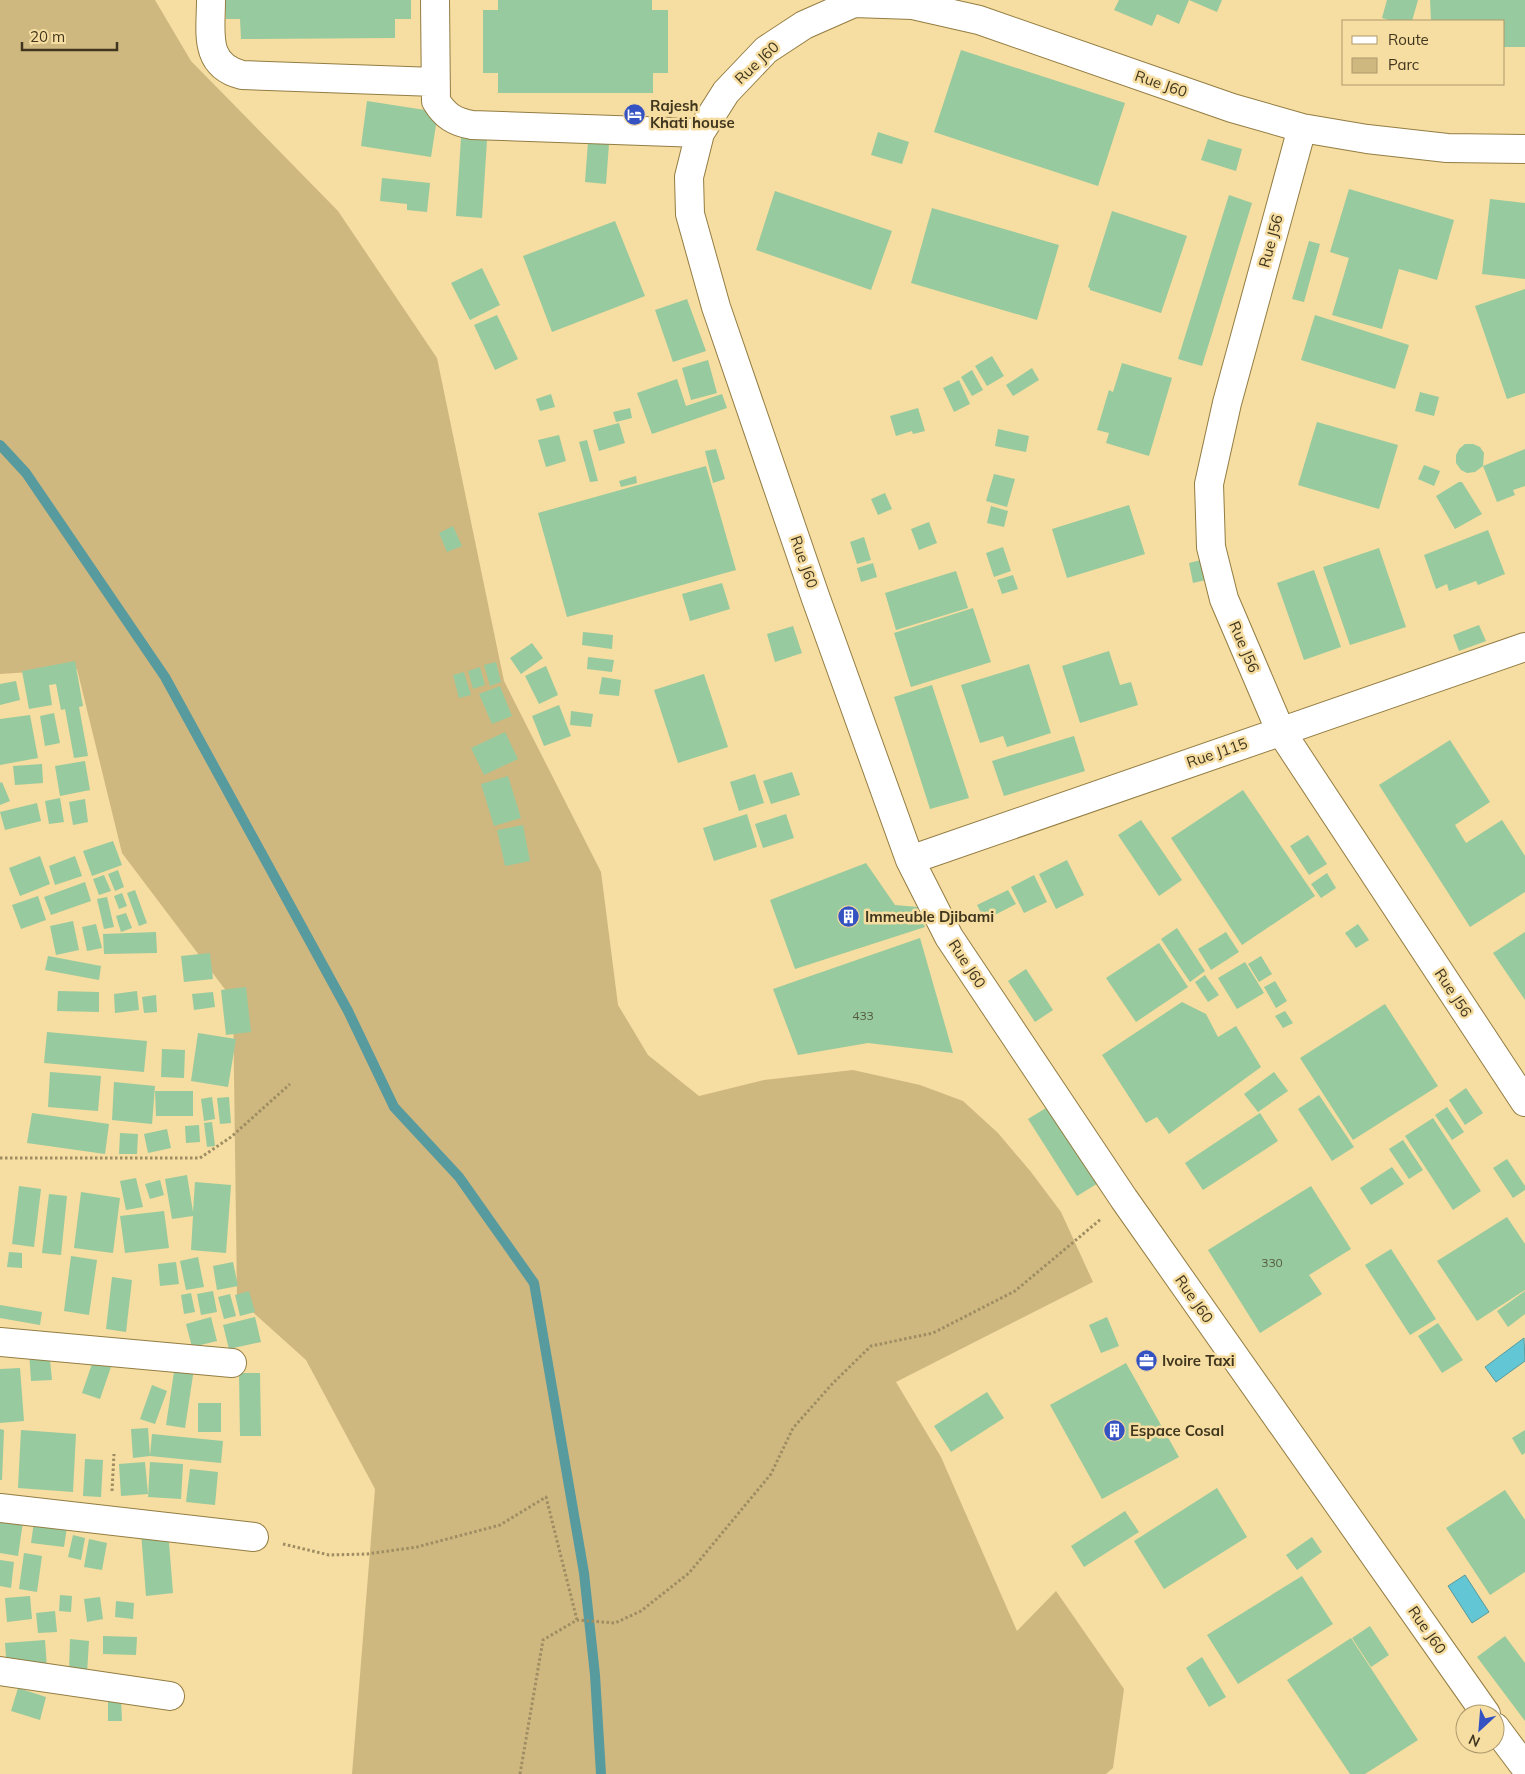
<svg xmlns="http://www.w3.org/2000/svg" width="1525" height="1774" viewBox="0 0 1525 1774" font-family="Mulish,sans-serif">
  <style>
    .green { fill: #cfb880 }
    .water { fill: #63c6d5; stroke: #589b9e }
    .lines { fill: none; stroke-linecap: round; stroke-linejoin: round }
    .stream { stroke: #589b9e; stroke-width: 10 }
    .building { fill: #97ca9e }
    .minor-casing { stroke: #937d43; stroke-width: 30 }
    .path { stroke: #9e8d62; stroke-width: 3; stroke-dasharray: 2.5 2.5; stroke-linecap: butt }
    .minor { stroke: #fff; stroke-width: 28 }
    .labels { text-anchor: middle; stroke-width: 5; stroke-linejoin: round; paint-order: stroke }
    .number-label { font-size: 12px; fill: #565b3e }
    .street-label { font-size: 15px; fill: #40361e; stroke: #f6dda1 }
    .poi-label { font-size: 15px; font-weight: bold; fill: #40361e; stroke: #f6dda1; text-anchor: start }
  </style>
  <rect width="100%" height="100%" fill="#f6dda1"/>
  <path class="green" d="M0 0H155L191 61 338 211 437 358 504 681 601 872 618 1005 648 1055 699 1096 764 1080 853 1070 920 1085 963 1101 998 1133 1031 1172 1061 1212 1093 1282 896 1382 941 1457 1017 1631 1056 1591 1124 1689 1113 1768 1106 1774H352L375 1489 306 1360 237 1298 233 1000 122 853 77 669 0 674Z"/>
  <path class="water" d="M1524 1338 1525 1361 1496 1382 1485 1367Z
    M1465 1575 1489 1612 1472 1623 1448 1586Z"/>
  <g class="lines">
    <path class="stream" d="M0 445 26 473 165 677 348 1011 394 1107 459 1177 534 1283 584 1573 595 1675 601 1774"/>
  </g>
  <path class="building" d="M225 0H411V19H395V38L241 39 240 19H226Z
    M498 0H652V10H668V73H653V93H498V73H483V10H498Z
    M1119 0H1189L1179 24 1157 14 1152 26 1114 10Z
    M1189 0H1222L1217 12Z
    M1387 0H1418L1412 21H1393L1382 18Z
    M1430 0H1525V47H1504V21H1431Z
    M961 50 1125 103 1098 186 934 132Z
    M367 101 438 112 431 157 361 146Z
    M878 132 909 142 902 164 871 155Z
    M461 138 487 140 482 218 456 216Z
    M1208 139 1242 149 1236 171 1201 160Z
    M588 142 609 144 606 184 585 182Z
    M382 178 430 183 427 212 407 210V204L380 201Z
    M1349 189 1454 220 1437 280 1399 269 1382 329 1332 315 1349 258 1330 252Z
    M775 191 892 231 871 290 756 250Z
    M1229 195 1252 203 1202 366 1178 359Z
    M1490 199 1525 203V279L1482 274Z
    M932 208 1059 245 1037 320 911 283Z
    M1112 211 1187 236 1161 313 1090 290V288L1088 287Z
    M615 221 645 296 552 332 523 256Z
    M1309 241 1320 244 1304 302 1292 299Z
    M482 268 500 305 470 320 451 283Z
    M1525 289V393L1507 399 1475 306Z
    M687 299 706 351 673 362 655 310Z
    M497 315 518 359 495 370 474 325Z
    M1315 315 1409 345 1395 389 1301 360Z
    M992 356 1004 376 987 386 975 366Z
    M708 360 717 393 691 400 682 368Z
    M1122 363 1172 378 1149 456 1106 443 1109 433 1097 430 1109 390 1113 392Z
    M1032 368 1039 380 1013 396 1006 385Z
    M972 370 983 390 972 396 961 377Z
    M677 379 686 406 722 394 727 408 652 434 637 393Z
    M959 380 970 404 954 412 943 388Z
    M1420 392 1439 397 1434 416 1415 411Z
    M551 394 555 407 540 411 536 399Z
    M630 408 632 418 616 422 613 412Z
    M918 408 925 431 913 434 912 431 896 436 890 416Z
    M1317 422 1398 445 1379 509 1298 485Z
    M619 423 625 443 599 451 593 430Z
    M998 429 1029 436 1026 452 995 446Z
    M559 435 566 461 546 467 538 440Z
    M587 440 598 481 590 482 579 442Z
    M1465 444H1473L1480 447 1484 453 1483 466 1525 449V486L1513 490 1515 495 1497 502 1483 466 1475 472 1467 473 1461 470 1456 463V455L1459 449Z
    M716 449 725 479 713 483 705 451Z
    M1424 465 1440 471 1434 486 1418 479Z
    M706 466 736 570 567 617 538 513Z
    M994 474 1015 479 1007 507 986 501Z
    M636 476 637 483 621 487 619 481Z
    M1459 482H1462L1482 514 1455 529 1436 496Z
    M885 493 892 509 878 515 871 499Z
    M1129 505 1145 554 1067 578 1052 529Z
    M991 506 1008 511 1004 527 987 523Z
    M929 522 937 543 919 550 911 529Z
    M453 526 462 546 447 552 439 533Z
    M1488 530 1505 574 1478 585 1476 581 1449 591 1447 584 1436 589 1424 555Z
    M864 537 871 560 857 564 850 542Z
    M1003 547 1011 571 994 577 986 553Z
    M1379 548 1406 627 1350 645 1323 567Z
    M1205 559 1210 579 1193 583 1189 563Z
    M873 563 877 577 861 582 857 568Z
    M1314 570 1341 647 1304 660 1277 583Z
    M956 571 968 608 896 630 885 593Z
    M1013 575 1018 589 1002 594 997 580Z
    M722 583 730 609 690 621 682 594Z
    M973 608 991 662 911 687 894 633Z
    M1479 625 1486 641 1459 651 1453 635Z
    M793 626 802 653 775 662 767 634Z
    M583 632 613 635 612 649 582 645Z
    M532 643 543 658 521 674 510 658Z
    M1109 651 1120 685 1131 682 1138 705 1080 723 1062 666Z
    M588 657 614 660 612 672 587 669Z
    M75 661 83 706 79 707 88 756 74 758 65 709 61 710 56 684 49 685 52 705 29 709 22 671Z
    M496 662 501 682 490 686 484 665Z
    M1029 664 1051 733 1007 747 1003 736 980 743 961 685Z
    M546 666 558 695 539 704 525 676Z
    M480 667 485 685 473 689 468 671Z
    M464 672 471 695 459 698 453 675Z
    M704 674 728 747 678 763 654 690Z
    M602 677 621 680 619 696 599 694Z
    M16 681 20 700 0 705V684Z
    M932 685 969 798 930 809 894 697Z
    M500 686 512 716 492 724 479 694Z
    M559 705 571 736 544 746 532 716Z
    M571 711 593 714 591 727 570 725Z
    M54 713 60 743 45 746 40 716Z
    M30 715 38 758 0 765V719Z
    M505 732 518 759 484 775 471 748Z
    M1074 736 1085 771 1004 796 992 761Z
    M1450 740 1490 802 1455 825 1466 843 1502 820 1525 856V892L1470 927 1379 785Z
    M85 761 90 790 60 796 55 766Z
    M42 764 43 783 15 785 13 766Z
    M792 772 800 795 771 804 763 781Z
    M755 774 764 803 739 811 730 782Z
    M508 776 521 818 494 826 481 784Z
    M2 782 10 801 0 805V783Z
    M1243 790 1315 896 1242 945 1171 838Z
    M60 798 64 822 49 824 45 801Z
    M85 799 88 822 73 825 69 802Z
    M37 803 41 821 5 830 0 812Z
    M747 814 757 847 714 861 703 828Z
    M786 814 794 838 763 848 755 824Z
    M1141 820 1182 880 1159 896 1118 835Z
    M523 825 530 861 505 866 497 830Z
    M1308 835 1327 864 1309 875 1290 846Z
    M113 841 122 865 92 876 83 851Z
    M40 856 50 884 20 896 9 868Z
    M75 856 82 876 55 885 49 866Z
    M1067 860 1084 895 1056 909 1039 874Z
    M866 863 895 905 918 907 925 927 795 969 770 900Z
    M118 870 124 887 115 891 108 874Z
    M1327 873 1336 888 1321 898 1311 884Z
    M104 875 111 891 99 895 93 879Z
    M1034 875 1047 902 1024 913 1011 887Z
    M85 882 91 901 51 915 44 897Z
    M135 890 147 923 139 926 127 893Z
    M1008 890 1016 904 985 920 977 905Z
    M122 893 127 906 119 909 114 896Z
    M38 896 46 920 21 929 12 905Z
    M107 897 114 927 104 929 97 899Z
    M126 913 132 928 121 932 116 916Z
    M73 921 79 950 56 955 50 926Z
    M96 924 102 948 87 951 82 927Z
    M1358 924 1369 940 1356 948 1345 933Z
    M1177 928 1205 971 1190 982 1161 939Z
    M156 932 157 953 104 954 103 934Z
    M1226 932 1239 952 1211 970 1198 949Z
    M1525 932V1000L1493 953Z
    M920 938 953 1053 868 1043 798 1055 773 989Z
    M1159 943 1188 987 1136 1022 1106 978Z
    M210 953 213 979 184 982 181 956Z
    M48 956 101 966 99 980 45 970Z
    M1261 956 1272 974 1259 982 1248 964Z
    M1245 962 1264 993 1237 1009 1218 978Z
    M1026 969 1053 1010 1035 1022 1008 981Z
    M1205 975 1219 995 1208 1002 1195 982Z
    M1275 981 1287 1001 1276 1008 1264 987Z
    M246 987 251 1032 226 1035 221 990Z
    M58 991 99 992V1012L57 1011Z
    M137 991 139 1010 115 1013 114 994Z
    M213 992 215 1007 194 1010 192 994Z
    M156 995 157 1012 144 1013 142 997Z
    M1182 1002 1206 1014 1218 1037 1236 1026 1261 1067 1169 1134 1157 1117 1146 1123 1102 1055Z
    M1385 1004 1438 1086 1353 1140 1300 1058Z
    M1285 1011 1293 1023 1283 1028 1275 1016Z
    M47 1032 147 1041 144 1072 44 1063Z
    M198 1033 236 1039 228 1087 191 1081Z
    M162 1049 185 1050 184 1078 161 1077Z
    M50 1072 101 1076 98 1111 48 1107Z
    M1274 1072 1288 1091 1258 1112 1244 1094Z
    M114 1082 155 1086 152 1124 112 1120Z
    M1466 1088 1483 1113 1465 1125 1449 1100Z
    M155 1091H193V1116H156Z
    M1319 1095 1354 1147 1332 1161 1298 1109Z
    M212 1097 215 1119 204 1121 201 1099Z
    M229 1097 231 1123 220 1124 217 1098Z
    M1051 1105 1100 1182 1077 1196 1028 1119Z
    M1447 1107 1464 1132 1452 1140 1435 1115Z
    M32 1113 109 1124 105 1154 27 1143Z
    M1260 1113 1278 1141 1203 1190 1185 1163Z
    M1433 1118 1481 1191 1453 1210 1405 1136Z
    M212 1122 215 1146 207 1147 204 1123Z
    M199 1125 200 1142 186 1143 185 1126Z
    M167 1129 171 1148 148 1153 144 1134Z
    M120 1133 138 1134 137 1154H119Z
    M1403 1140 1423 1170 1409 1179 1389 1149Z
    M1507 1159 1525 1186V1190L1513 1198 1493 1168Z
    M1392 1167 1404 1184 1371 1205 1360 1188Z
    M187 1175 193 1212 195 1182 231 1185 226 1253 191 1250 193 1216 172 1219 165 1179Z
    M136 1178 143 1207 126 1210 120 1181Z
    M160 1180 164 1195 150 1199 145 1184Z
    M19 1186 41 1189 34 1247 12 1244Z
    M1311 1186 1351 1249 1309 1275 1322 1294 1260 1333 1208 1250Z
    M81 1192 120 1198 113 1253 74 1248Z
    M49 1194 67 1196 61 1255 42 1253Z
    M164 1211 169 1248 125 1253 120 1216Z
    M1507 1217 1525 1244V1290L1477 1321 1437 1261Z
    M1391 1249 1436 1319 1410 1335 1365 1265Z
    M9 1252 22 1253V1268L7 1267Z
    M71 1256 97 1260 89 1315 64 1311Z
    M198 1257 204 1287 186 1290 180 1261Z
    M176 1262 179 1284 160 1286 158 1264Z
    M233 1262 238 1286 217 1290 213 1266Z
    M112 1277 132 1280 126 1332 106 1329Z
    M213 1291 217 1312 201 1315 197 1294Z
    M249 1291 255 1312 240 1316 235 1295Z
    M1525 1291V1314L1508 1327 1497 1311Z
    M191 1293 195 1312 184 1314 181 1295Z
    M230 1294 236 1316 224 1319 218 1297Z
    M0 1305 42 1312 40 1325 0 1318Z
    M211 1317 217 1341 192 1347 186 1324Z
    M255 1317 261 1342 229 1349 223 1325Z
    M1107 1317 1119 1346 1101 1353 1089 1325Z
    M1438 1323 1463 1360 1442 1373 1418 1336Z
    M49 1350 52 1380 31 1381 29 1351Z
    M95 1355 113 1361 100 1399 82 1393Z
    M176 1359 195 1362 185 1428 166 1425Z
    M1126 1363 1179 1457 1102 1499 1050 1405Z
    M20 1368 24 1421 0 1423V1369Z
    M239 1373H260L261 1436H240Z
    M152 1385 167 1391 155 1424 140 1419Z
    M987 1392 1004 1418 951 1452 934 1426Z
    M198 1403H221V1432H198Z
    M148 1428 150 1456 133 1458 131 1429Z
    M0 1429 4 1430 2 1480H0Z
    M21 1430 76 1434 73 1492 18 1488Z
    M1525 1430V1453L1522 1455 1512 1438Z
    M152 1434 223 1441 221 1463 150 1456Z
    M85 1459 103 1460 101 1497 83 1496Z
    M145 1462 148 1494 121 1496 119 1464Z
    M150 1462 183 1464 181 1499 148 1497Z
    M190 1469 218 1472 215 1505 186 1502Z
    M1217 1488 1247 1537 1164 1589 1134 1541Z
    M1505 1490 1525 1520V1572L1490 1595 1446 1528Z
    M1125 1511 1139 1532 1084 1567 1071 1546Z
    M35 1515 68 1520 64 1547 31 1543Z
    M0 1519 23 1522 18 1556 0 1553Z
    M168 1530 173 1593 146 1596 141 1532Z
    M73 1535 85 1538 81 1560 68 1557Z
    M1312 1537 1322 1552 1297 1570 1286 1555Z
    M89 1539 107 1543 102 1570 84 1567Z
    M24 1553 42 1556 37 1592 19 1589Z
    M0 1560 14 1562 11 1588 0 1586Z
    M1302 1576 1333 1624 1238 1684 1207 1635Z
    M60 1595 72 1596 71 1612 59 1611Z
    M30 1596 32 1619 7 1622 5 1598Z
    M100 1597 103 1619 87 1622 84 1599Z
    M116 1601 134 1603 133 1619 115 1617Z
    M55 1611 57 1632 38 1633 36 1613Z
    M1370 1626 1389 1655 1371 1667 1352 1638Z
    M103 1636 137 1637 136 1655 103 1654Z
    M1505 1636 1525 1663V1721L1477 1657Z
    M1351 1638 1418 1740 1365 1774H1350L1287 1680Z
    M70 1639 89 1641 87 1673H69Z
    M45 1640 47 1668 7 1671 5 1643Z
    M1202 1657 1226 1697 1209 1707 1186 1668Z
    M18 1688 46 1697 40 1720 11 1711Z
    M108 1697 121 1698 122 1721H108Z"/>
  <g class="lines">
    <defs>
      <path id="minor" d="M211 0C211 32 203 65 242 75L435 82
        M435 0 436 101C445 116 455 122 472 125L700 133
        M1302 128 1227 403 1209 484 1211 547 1224 599 1280 730 1525 1102
        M910 860 1525 647
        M0 1342 232 1363
        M0 1508 254 1537
        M0 1671 170 1696
        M1486 1714 1124 1199 949 937 910 860 815 596 716 307 690 214 689 177 700 133 726 92 766 50 804 25 854 3 913 5 979 20 1232 108 1302 128 1367 139 1447 148 1525 149
        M1495 1727 1525 1767"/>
    </defs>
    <use href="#minor" class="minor-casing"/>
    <path class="path" d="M0 1158H200L231 1137 290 1084
      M112 1491 114 1454
      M283 1544 329 1555 367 1554 417 1547 500 1525 546 1497 577 1620
      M520 1774 543 1640 577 1620 615 1623 641 1611 689 1573 771 1474 793 1428 833 1383 871 1346 933 1333 1015 1291 1101 1219"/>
    <use href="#minor" class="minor"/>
  </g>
  <defs>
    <symbol id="hotel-disc" viewBox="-11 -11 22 22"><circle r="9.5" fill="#3552c3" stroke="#f6dda1"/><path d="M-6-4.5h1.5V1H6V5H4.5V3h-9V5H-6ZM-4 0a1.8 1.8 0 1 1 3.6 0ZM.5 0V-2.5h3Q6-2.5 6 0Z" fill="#fff"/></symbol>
    <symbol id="building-disc" viewBox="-11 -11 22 22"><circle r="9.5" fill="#3552c3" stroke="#f6dda1"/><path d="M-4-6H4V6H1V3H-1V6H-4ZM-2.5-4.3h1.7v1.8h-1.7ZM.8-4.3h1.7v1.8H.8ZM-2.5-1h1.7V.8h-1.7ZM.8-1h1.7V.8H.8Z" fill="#fff"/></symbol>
    <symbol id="office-disc" viewBox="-11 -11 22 22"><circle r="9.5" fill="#3552c3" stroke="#f6dda1"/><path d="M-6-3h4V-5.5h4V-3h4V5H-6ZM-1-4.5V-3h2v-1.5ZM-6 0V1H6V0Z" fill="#fff"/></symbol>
  </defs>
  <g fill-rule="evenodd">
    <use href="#hotel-disc" x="622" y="102" width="25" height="25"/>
    <use href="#building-disc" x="836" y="904" width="25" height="25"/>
    <use href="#office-disc" x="1134" y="1348" width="25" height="25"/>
    <use href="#building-disc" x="1102" y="1418" width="25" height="25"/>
  </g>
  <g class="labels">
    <g class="number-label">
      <text x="863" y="1020">433</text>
      <text x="1272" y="1267">330</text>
    </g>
    <g class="street-label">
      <text transform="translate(757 63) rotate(-43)" y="5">Rue J60</text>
      <text transform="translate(1161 84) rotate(19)" y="5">Rue J60</text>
      <text transform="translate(1271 241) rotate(-75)" y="5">Rue J56</text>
      <text transform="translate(804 562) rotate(71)" y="5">Rue J60</text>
      <text transform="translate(1244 647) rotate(67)" y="5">Rue J56</text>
      <text transform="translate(1217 753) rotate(-19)" y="5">Rue J115</text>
      <text transform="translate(967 964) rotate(57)" y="5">Rue J60</text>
      <text transform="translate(1453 993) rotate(57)" y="5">Rue J56</text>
      <text transform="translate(1194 1299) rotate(55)" y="5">Rue J60</text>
      <text transform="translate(1427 1630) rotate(55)" y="5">Rue J60</text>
    </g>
    <g class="poi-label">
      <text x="650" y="111">Rajesh<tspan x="650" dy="17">Khati house</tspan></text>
      <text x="865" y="922">Immeuble Djibami</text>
      <text x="1162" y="1366">Ivoire Taxi</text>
      <text x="1130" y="1436">Espace Cosal</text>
    </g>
  </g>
  <rect x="1342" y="20" width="162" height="65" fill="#f6dda1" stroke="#ad9a6d"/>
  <rect x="1352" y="36" width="25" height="8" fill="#ffffff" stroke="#ad9a6d"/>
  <text x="1388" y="45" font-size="15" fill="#40361e">Route</text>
  <rect x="1352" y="58" width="25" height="15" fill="#cfb880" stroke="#ad9a6d"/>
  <text x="1388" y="70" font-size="15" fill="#40361e">Parc</text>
  <g transform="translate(1480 1729) rotate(206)"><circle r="24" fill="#f6dda1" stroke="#ad9a6d"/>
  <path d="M0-4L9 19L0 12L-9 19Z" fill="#3552c3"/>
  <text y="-8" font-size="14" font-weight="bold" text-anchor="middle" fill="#40361e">N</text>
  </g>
  <path d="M22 42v8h95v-8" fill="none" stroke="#40361e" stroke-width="2.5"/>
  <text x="30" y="42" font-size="15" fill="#40361e" stroke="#f6dda1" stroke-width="4" paint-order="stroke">20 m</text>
</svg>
